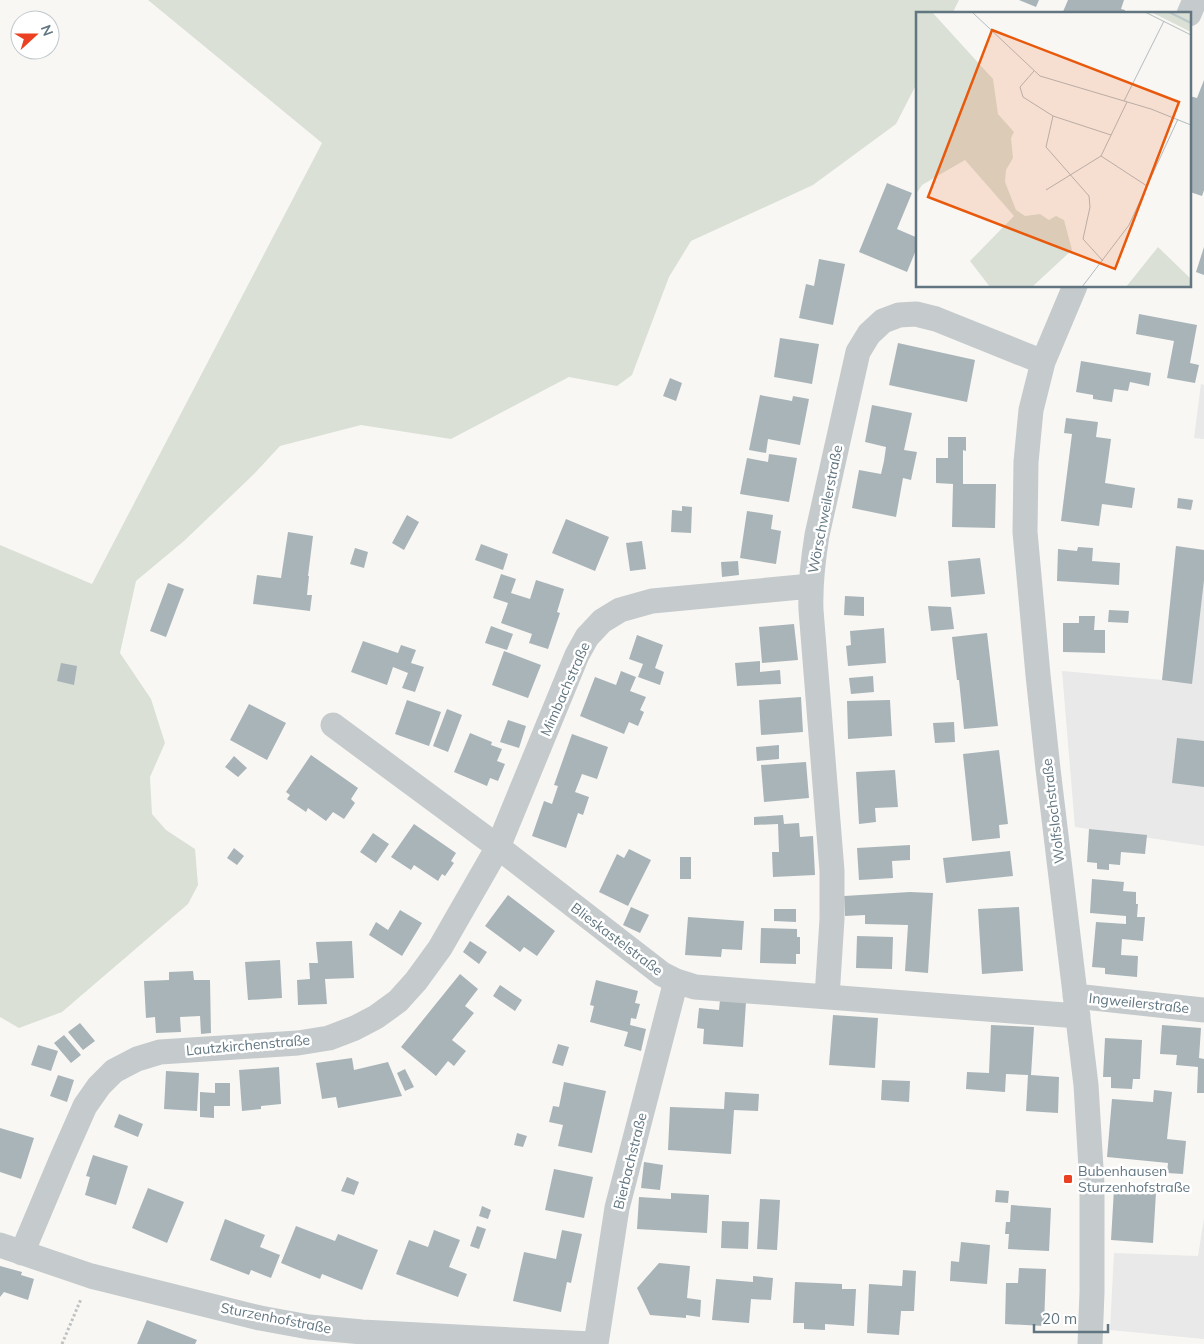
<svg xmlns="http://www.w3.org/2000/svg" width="1204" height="1344" viewBox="0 0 1204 1344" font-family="Mulish,sans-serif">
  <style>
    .built { fill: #e8e9e8 }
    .green { fill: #dae0d5 }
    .building { fill: #a9b4b8 }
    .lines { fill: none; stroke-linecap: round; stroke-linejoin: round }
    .path { stroke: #bec2c3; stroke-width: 3; stroke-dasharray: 2.5 2.5; stroke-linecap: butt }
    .minor { stroke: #c5cacc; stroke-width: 25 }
    .poi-dot { fill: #eb4021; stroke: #fff; stroke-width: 2 }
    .labels { text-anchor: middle; stroke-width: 5; stroke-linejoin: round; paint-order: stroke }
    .street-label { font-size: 14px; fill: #617681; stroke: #fff }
    .poi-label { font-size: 14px; fill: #617681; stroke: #fff; text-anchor: start }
    .inset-river { fill: none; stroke: #bcc9cc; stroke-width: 2.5 }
    .inset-road { fill: none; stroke: #b3bbbf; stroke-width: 1 }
    .view { fill: #e8590c; fill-opacity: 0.15; stroke: #e8590c; stroke-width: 2.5 }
    .inset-edge { fill: none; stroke: #617681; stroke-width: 2.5 }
  </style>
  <rect width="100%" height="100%" fill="#f8f7f4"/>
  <path class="built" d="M1201 384 1204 385V439L1194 438Z
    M1176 546 1204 550V846L1075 827 1062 671 1163 680Z
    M1204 1218V1339L1110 1330 1114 1253 1198 1256Z"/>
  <path class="green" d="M148 0H959L952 14H918V81L896 124 813 185 691 241 669 277 632 375 617 386 569 377 451 439 361 425 280 446 254 474 184 541 136 581 120 653 151 699 165 743 150 777 152 814 166 830 195 849 198 885 188 904 62 1012 19 1028 0 1017V545L92 584 322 143Z"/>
  <path class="building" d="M1019 0H1039L1036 7Z
    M1068 0H1124L1121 9 1125 10 1124 14H1062Z
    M1204 80V190L1202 196 1190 192V96L1197 98Z
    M887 183 912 193 897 229 918 238V245L907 272 859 252Z
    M1204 247V275L1196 272Z
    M819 259 845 264 833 325 799 318 806 284 814 286Z
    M1139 314 1197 325 1190 363 1199 365 1195 383 1167 378 1174 341 1136 334Z
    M780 338 819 344 812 384 774 377Z
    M898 343 975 360 967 402 889 385Z
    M1081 361 1151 373 1149 386 1130 382 1128 391 1114 389 1112 402 1093 399V395L1076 392Z
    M670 378 682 383 676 401 663 396Z
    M760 395 792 401 793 396 809 399 800 445 768 439 766 453 749 450Z
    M872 405 912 413 904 450 917 452 911 480 903 478 896 517 852 508 859 470 881 474 884 461 886 447 865 442Z
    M1066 418 1098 422 1096 437 1111 439 1105 483 1135 488 1132 508 1102 504 1099 526 1061 521 1072 434 1064 433Z
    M948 437H966V451L963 450V484H996L995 528 952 527 953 484 936 483V458H948Z
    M769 454 797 458 789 502 740 494 747 458 768 462Z
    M1178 498 1193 500 1191 510 1177 508Z
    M682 506 692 507 691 533 671 532 672 510 682 511Z
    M747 511 773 515 771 529 781 531 776 564 740 558Z
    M407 515 419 522 404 550 392 543Z
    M566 519 609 537 595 571 552 553Z
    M288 532 313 536 308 576H309L307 595H312L310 611 253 604 257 575 281 578Z
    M642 541 646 569 630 571 626 543Z
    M481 544 508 554 503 570 475 560Z
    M1176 546 1204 550V580L1192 684 1162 680Z
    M1078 547 1093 548 1092 561 1120 563 1119 585 1057 581 1058 549 1077 551Z
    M355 548 368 552 364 568 350 564Z
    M980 558 985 594 951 597 948 561Z
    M738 561 739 575 722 577 721 562Z
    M501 574 516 579 511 593 530 599 536 580 564 589 557 612 560 613 548 649 529 643 532 634 501 623 508 603 493 598Z
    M168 583 184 589 166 637 150 631Z
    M845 596 864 597V616L844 615Z
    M928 606 951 607 954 629 931 631Z
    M1109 610 1129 611 1128 623 1108 622Z
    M1079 616H1095L1094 630H1105V653L1063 652V623H1079Z
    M794 624 798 660 762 663 759 627Z
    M491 626 513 634 507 650 485 643Z
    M884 628 886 663 848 666 846 646 851 645 850 631Z
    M987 633 998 726 964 729 959 680H957L952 637Z
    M637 635 663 645 655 668 664 672 660 685 638 677 643 664 629 659Z
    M363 641 398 653 401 645 416 650 411 663 424 667 415 692 402 688 408 673 393 667 387 685 351 672Z
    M504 651 541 665 528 698 492 685Z
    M760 661V672L780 670 781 684 737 686 735 663Z
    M61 663 77 666 74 685 57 681Z
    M621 671 636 677 630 691 646 697 640 710 644 712 638 726 629 722 624 734 580 716 595 677 616 685Z
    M873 676 874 692 851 694 849 678Z
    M801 697 803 732 761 735 759 700Z
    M407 700 441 712 429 746 395 734Z
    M890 700 892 736 848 739 847 701Z
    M249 704 286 723 267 760 230 740Z
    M447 709 462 715 448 752 433 746Z
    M508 720 526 726 519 748 500 742Z
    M954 722 955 742 935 743 933 723Z
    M470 733 492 742 491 745 502 749 497 761 505 764 498 781 490 778 487 786 454 772Z
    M572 734 608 747 597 779 582 774 575 792 589 797 583 815 578 813 566 848 532 836 544 801 552 804 558 786 554 785Z
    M1177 738 1204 741V787L1172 783Z
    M779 745V759L757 761 756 747Z
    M999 750 1008 824 999 825 1000 838 972 841 963 754Z
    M311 755 358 788 351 799 355 803 344 819 333 812 326 821 308 808 306 812 287 799 290 795 286 792Z
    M234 756 247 768 238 777 225 767Z
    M806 762 809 798 764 802 761 765Z
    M895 770 898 807 875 808 876 822 859 824 856 772Z
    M783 815 784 824 799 823 800 837 813 836 815 875 773 877 772 852H779L778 824 754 825V817Z
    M414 824 456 853 451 861 454 863 445 876 442 874 438 881 414 865 411 870 391 857Z
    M1089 829 1147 835 1145 854 1121 852 1120 865 1109 864V870L1097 869V863L1087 862Z
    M373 833 389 844 376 863 360 852Z
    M910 845V860L892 861 893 878 859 880 857 848Z
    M234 848 244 856 237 865 227 858Z
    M629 849 651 860 628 906 599 892 617 854 624 858Z
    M1010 851 1013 876 946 883 943 858Z
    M680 857H691V879H680Z
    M1092 879 1124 882 1123 891 1136 892V904H1138L1137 917H1145L1143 941 1122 939 1121 955 1138 956 1137 977 1105 974V968L1092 967 1096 922 1126 924V916L1090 913Z
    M910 892 933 893 928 973 905 971 908 925 865 924V915L845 916 844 896Z
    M508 895 555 931 537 956 524 947 520 952 485 926Z
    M631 907 649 915 640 933 623 925Z
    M1019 907 1023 971 982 974 978 909Z
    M774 909H796V922L774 921Z
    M400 910 422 923 402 956 369 935 376 922 388 930Z
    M688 917 744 921 742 950 722 949 721 957 685 955Z
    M761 928 797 929V937H800V954H796V964L760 963Z
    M857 936 893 937 892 969 856 968Z
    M352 941 354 978 325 979 327 1004 298 1005 297 980 310 979 309 963H318L316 942Z
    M470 941 487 952 479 964 463 952Z
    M280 960 282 998 248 1000 245 962Z
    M193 971 194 980H210L211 1033 201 1034 200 1016 180 1017 181 1032 156 1033 155 1017 146 1018 144 981 169 980V972Z
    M460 974 478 989 465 1006 474 1013 452 1040 466 1051 454 1066 448 1061 436 1076 401 1047Z
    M596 980 638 991 635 1003 640 1004 636 1019 631 1018 630 1025 646 1029 641 1051 624 1046 628 1032 590 1022 594 1006 590 1005Z
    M500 985 522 1000 515 1011 493 996Z
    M720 1000 746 1002 743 1047 703 1044 704 1029 697 1028 699 1008 719 1010Z
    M833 1015 878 1018 875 1068 829 1065Z
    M80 1023 95 1041 83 1050 68 1032Z
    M991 1025 1034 1027 1031 1075 1059 1077 1058 1113 1026 1111 1028 1075 1006 1074 1005 1092 966 1089 967 1072 989 1073Z
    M1162 1025 1201 1028 1199 1058 1204 1059V1093H1197L1198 1067 1176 1065 1177 1055 1160 1054Z
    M64 1035 81 1055 71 1063 54 1043Z
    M1105 1038 1142 1040 1140 1079H1133L1132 1089 1111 1088V1077H1103Z
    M558 1044 569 1047 563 1066 552 1063Z
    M38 1045 58 1051 51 1071 31 1065Z
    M352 1058 354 1070 388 1062 402 1096 338 1108 336 1097 322 1099 316 1063Z
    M279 1067 281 1104 261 1106V1109L242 1111 239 1070Z
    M405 1069 414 1087 405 1091 397 1073Z
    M166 1071 199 1073 197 1111 164 1109Z
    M58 1075 74 1080 67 1102 50 1096Z
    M882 1080 910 1081 909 1102 881 1100Z
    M564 1082 606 1091 592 1153 558 1146 563 1125 549 1122 553 1106 559 1107Z
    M215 1083H230V1106H214V1118L200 1117V1092L215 1093Z
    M1154 1090 1172 1092 1167 1139 1186 1141 1183 1174 1167 1173 1168 1163 1107 1157 1112 1099 1153 1102Z
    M725 1092 759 1094 758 1111 734 1110 731 1154 668 1150 670 1107 724 1109Z
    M119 1114 143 1124 138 1137 114 1127Z
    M0 1128 34 1138 21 1179 0 1172Z
    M517 1133 527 1136 523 1147 514 1145Z
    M93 1155 128 1166 116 1205 85 1195 90 1177 86 1176Z
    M644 1162 663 1165 660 1190 641 1188Z
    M554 1169 593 1177 584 1218 545 1210Z
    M347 1177 359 1182 354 1195 341 1191Z
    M148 1188 184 1202 167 1243 132 1228Z
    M1114 1189 1156 1192 1153 1243 1111 1240Z
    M996 1190 1009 1191 1008 1203 995 1202Z
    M671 1193 709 1195 707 1233 637 1229 639 1197 671 1199Z
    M760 1199 780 1200 777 1250 757 1249Z
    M1011 1205 1051 1208 1049 1251 1008 1249 1009 1234H1005L1006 1222H1010Z
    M482 1206 491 1210 488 1219 479 1216Z
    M225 1219 265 1235 260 1247 280 1255 271 1278 251 1270 249 1275 210 1260Z
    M722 1221 749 1222 748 1249 721 1248Z
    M296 1226 335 1241 338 1234 378 1250 362 1290 322 1274 320 1279 281 1263Z
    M477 1226 486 1229 479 1249 470 1246Z
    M434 1230 460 1240 449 1267 467 1274 458 1297 396 1274 409 1240 428 1247Z
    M562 1230 582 1234 571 1283 567 1282 561 1312 513 1301 524 1252 556 1259Z
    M961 1242 990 1245 987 1284 950 1281 951 1261 959 1262Z
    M659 1263 690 1266 687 1298 701 1300 700 1317 686 1315V1318L650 1315 637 1288Z
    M0 1266 22 1272 21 1275 34 1279 28 1300 4 1292 0 1297Z
    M1019 1268 1046 1269 1044 1326 1005 1324 1006 1283H1018Z
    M903 1270 916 1271 914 1311H901L899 1335 867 1333 869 1284 902 1286Z
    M753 1276 773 1278 771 1300 751 1299 749 1323 712 1320 716 1279 753 1282Z
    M795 1282 842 1284V1289H856L854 1326 825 1324V1330L804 1329V1323H793Z
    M147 1320 197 1340 195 1344H137Z"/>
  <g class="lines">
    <path class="path" d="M62 1344 81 1299"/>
    <path class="minor" d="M1189 14 1195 0
      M1075 286 1043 362 1031 410 1026 462 1025 532 1038 675 1048 769 1086 1085 1092 1185V1292L1090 1344
      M333 725 498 847 662 974 676 981 695 987 1078 1016
      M1075 996 1204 1010
      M827 997 832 919V871L811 610C810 584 813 560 817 535L858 352 869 334 883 321 899 315 916 314 936 319 1043 362
      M0 1245 91 1276 260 1318 309 1327 362 1332 591 1344
      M22 1253 62 1158 85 1106 99 1086 114 1071 137 1059 160 1052 298 1043 329 1038 355 1028 376 1017 398 1001 416 981 440 948 498 847 577 655 587 637 602 621 620 610 652 601 811 586
      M596 1344 617 1208 676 981"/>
  </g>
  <rect class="poi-dot" x="1063" y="1174" width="10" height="10" rx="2.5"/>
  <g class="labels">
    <g class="street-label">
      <text transform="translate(825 509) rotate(-79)" y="5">Wörschweilerstraße</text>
      <text transform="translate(565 689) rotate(-66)" y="5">Mimbachstraße</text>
      <text transform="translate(1053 811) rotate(-97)" y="5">Wolfslochstraße</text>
      <text transform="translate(617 939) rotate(37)" y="5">Blieskastelstraße</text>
      <text transform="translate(1139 1003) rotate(6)" y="5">Ingweilerstraße</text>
      <text transform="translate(248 1045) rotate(-5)" y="5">Lautzkirchenstraße</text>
      <text transform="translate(630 1161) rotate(-76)" y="5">Bierbachstraße</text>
      <text transform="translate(276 1318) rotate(11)" y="5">Sturzenhofstraße</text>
    </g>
    <g class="poi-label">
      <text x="1078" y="1176">Bubenhausen<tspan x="1078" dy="16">Sturzenhofstraße</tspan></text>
    </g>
  </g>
  <g transform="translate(916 12)">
    <rect width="275" height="275" fill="#f8f7f4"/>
    <path d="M0 0H16L77 67 82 102 98 120 95 126 97 146 90 158 89 170 100 198 109 204 124 202 133 208 140 204 148 208 156 238 116 275H74L54 249 98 204 49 148 6 173 0 182ZM235 0H275V20ZM242 235 275 267V275H210Z" fill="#dae0d5"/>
    <path class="inset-river" d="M253 0 275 11"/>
    <path class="inset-road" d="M56 0 124 64 235 97 275 113M229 0 275 23M118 59 104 75 107 85 137 104 195 123M208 89 248 9M137 104 130 135 173 184 174 195 167 227 187 249M185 144 231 174M130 178 185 144 211 90M166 275 213 213 262 107"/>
    <path class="view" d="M76 18 263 90 199 257 12 185Z"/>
    <rect width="275" height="275" class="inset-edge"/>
  </g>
  <g transform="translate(35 35) rotate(69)"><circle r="24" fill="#ffffff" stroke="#c0c8cd"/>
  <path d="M0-4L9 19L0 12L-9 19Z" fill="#eb4021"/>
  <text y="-8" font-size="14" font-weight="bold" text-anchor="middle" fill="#617681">N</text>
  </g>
  <path d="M1034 1324v8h74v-8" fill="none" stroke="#617681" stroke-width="2.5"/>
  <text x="1042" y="1324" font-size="15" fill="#617681" stroke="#ffffff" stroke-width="4" paint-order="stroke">20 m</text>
</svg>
